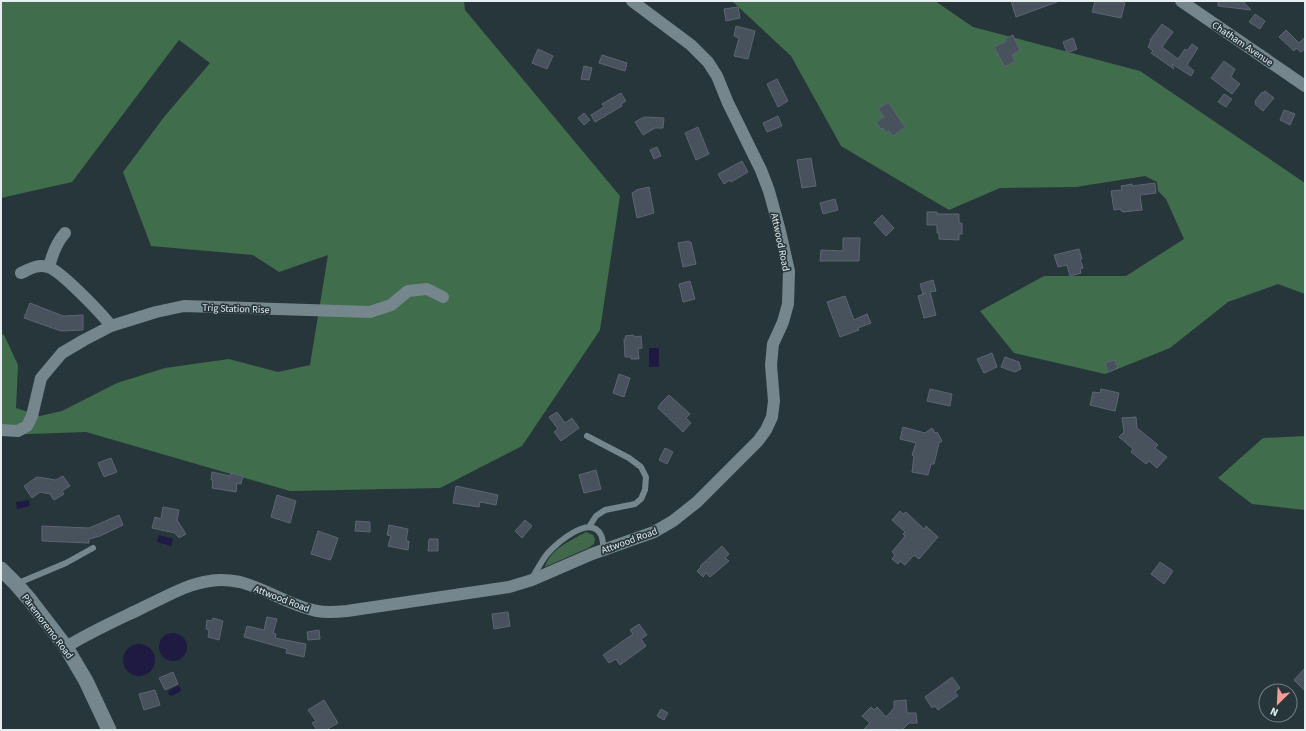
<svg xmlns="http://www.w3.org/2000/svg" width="1306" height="731" viewBox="0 0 1306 731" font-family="'Source Sans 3',sans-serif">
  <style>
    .green { fill: #42684c }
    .forest { fill: #406d4c }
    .water { fill: #1e1a42 }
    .building { fill: #48525c; stroke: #5c6672 }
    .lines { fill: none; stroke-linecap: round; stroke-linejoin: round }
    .service { stroke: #75868c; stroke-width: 6 }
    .minor { stroke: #75868c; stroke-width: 12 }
    .tertiary { stroke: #75868c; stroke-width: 15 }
    .labels { text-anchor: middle; stroke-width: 3.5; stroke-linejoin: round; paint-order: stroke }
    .street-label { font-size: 10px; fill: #e5eff1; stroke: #27363b }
  </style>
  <rect width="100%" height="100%" fill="#27363b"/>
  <path class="green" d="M586 532 593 535 595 539 594 544 588 548 545 567C550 549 570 541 586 532Z"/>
  <path class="forest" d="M1 1H464L465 10 620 196 600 330 522 446 440 488 290 491 86 432 1 435V334L4 335 18 365 16 408 40 416 62 411 117 383 165 368 229 359 278 372 310 365 328 255 279 272 253 255 151 246 123 172 164 117 210 63 179 40 72 182 1 198Z
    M732 1H935L973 27 1140 71 1305 183V294L1278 284 1228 302 1170 348 1105 374 1014 353 980 311 1044 276H1126L1184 239 1166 199 1158 191 1157 182 1145 176 1076 187 1000 188 949 210 841 146 791 56Z
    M1305 436V510L1252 504 1218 478 1263 438Z"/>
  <path class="water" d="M649 348H659V367H649Z
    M29 500 30 506 17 509 16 502Z
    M159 535 173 539 171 546 157 542Z
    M159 647a14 14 0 1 1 28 0a14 14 0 1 1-28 0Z
    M123 660a16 16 0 1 1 32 0a16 16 0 1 1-32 0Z
    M177 686 180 687 181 690 180 692 171 696 169 695 168 693 169 691Z"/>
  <path class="building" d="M1011 1H1057V2L1016 17Z
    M1095 1H1117L1125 3 1121 18 1092 12Z
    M1218 1H1243L1251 10 1218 6Z
    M738 7 740 18 726 21 724 9Z
    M1255 14 1265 21 1260 29 1249 22Z
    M1162 24 1173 32 1162 47 1178 59 1185 49 1187 51 1192 44 1198 48 1187 65 1194 71 1191 76 1172 64 1174 69 1151 53 1153 51 1148 47 1151 41 1150 40Z
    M736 26 755 31 748 59 734 56 739 38 734 36Z
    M1286 30 1299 43 1305 37V49L1301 52 1296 48 1294 51 1279 37Z
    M1013 35 1020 50 1012 55 1015 61 1005 67 994 47 1006 41 1005 39Z
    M1073 38 1077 49 1067 53 1063 42Z
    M538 49 553 56 547 69 532 63Z
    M602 55 627 63 625 71 599 63Z
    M1224 61 1235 69 1231 77 1240 84 1232 94 1211 78Z
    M584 66 592 68 589 80 581 79Z
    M777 79 788 101 778 107 767 84Z
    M1265 91 1274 98 1263 111 1255 104 1256 102 1255 101 1262 92 1263 93Z
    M621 93 626 101 621 104 622 106 595 122 591 115 604 107 602 104Z
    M1224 94 1232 99 1226 107 1218 102Z
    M888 102 905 127 893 136 889 131 886 133 883 128 881 129 876 122 884 117 878 109Z
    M1284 110 1295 114 1290 125 1280 120Z
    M584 113 590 120 584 125 578 118Z
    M778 116 782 126 767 132 763 123Z
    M644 117 664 118 663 128H655L643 135 635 122Z
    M698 127 709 154 696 160 685 133Z
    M657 147 661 156 654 159 650 150Z
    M811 158 816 186 802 188 797 160Z
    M742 161 748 172 731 182 730 180 724 184 718 174Z
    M1155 183 1156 193 1140 195 1142 210 1123 212V211H1121V209L1114 210 1111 191 1122 190 1121 186 1132 184V186Z
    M649 187 654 213 637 218 632 193 636 191V190Z
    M835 199 838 210 823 214 820 203Z
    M927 212H937V214H959V223H962V234H959V240L939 239V233H937V225H927Z
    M882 215 894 228 886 236 874 223Z
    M843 238H860L859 261H820L821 250 843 251Z
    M689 241 690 243 691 242 696 264 683 267 678 243Z
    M1079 249 1082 259H1080L1083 268 1080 269 1081 273 1070 276 1067 265 1058 267 1054 255Z
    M933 280 936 291 930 292 936 315 924 318 918 296 926 293 923 294 920 284Z
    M690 281 695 299 683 302 679 284Z
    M845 296 854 320 867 314 871 323 858 328 859 330 840 337 827 302Z
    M30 303 63 316 83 315V330L61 331 24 318Z
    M633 335 635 337 641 336 642 348 638 349 639 359H631V357H625L624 339H626L625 336Z
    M992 353 997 367 984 373 977 359Z
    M1005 357 1019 362 1021 369 1015 372 1001 367Z
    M1115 360 1118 368 1108 372 1105 363Z
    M619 374 630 378 624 397 613 393Z
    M930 389 952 394 950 406 927 401Z
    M1101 389 1119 393 1115 411 1090 405 1093 392 1100 393Z
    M669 395 690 414 686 418 691 423 683 432 658 408 660 404Z
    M557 412 565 423 572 418 579 428 561 441 554 432 558 429 549 417Z
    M1136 417 1137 428 1158 445 1155 448 1167 457 1157 468 1149 461 1146 464 1131 452 1133 449 1119 437 1124 432 1122 418Z
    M903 427 925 433 932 428 935 433 937 432 942 441 939 443 934 464H931L928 475 912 472 914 456 912 455 916 443 900 439Z
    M665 448 673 452 667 464 659 460Z
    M111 458 117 472 104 477 98 463Z
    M596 470 601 489 584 493 579 475Z
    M212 472 230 476 231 473 243 476 241 484 237 483 236 492 212 488 213 480H211Z
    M63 476 70 486 62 491 64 494 54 500 50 494 40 492 32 498 24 486 37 477 56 480Z
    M456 486 498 495 496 505 480 502 479 507 453 503Z
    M277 495 296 501 290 523 271 517Z
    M163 507 179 510 177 520 186 534 179 538 175 533 152 528 155 517 161 519Z
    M900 511 903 514 906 512 924 529 926 526 938 537 919 559 914 555 905 565 900 561 898 564 892 559 895 555 892 552 905 536 903 534 905 532 892 520Z
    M119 515 123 525 100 536 89 539V543L42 541V526L89 528 94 526Z
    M525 520 532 526 522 538 515 531Z
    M356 521 370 522V532L355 531Z
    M389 525 408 529 406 541H409L408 550 388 546 391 536 387 535Z
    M318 531 338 538 331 559H330V560L311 554Z
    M429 539H438V551H428Z
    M722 546 729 554 725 558 729 561 710 577 706 573 703 577 697 571 701 567 700 566Z
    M1160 562 1173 571 1164 584 1151 574Z
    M508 612 510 626 494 629 492 614Z
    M267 617 277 619 273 633 276 634 275 638 306 644 304 657 286 653 287 649 244 637 247 626 264 630Z
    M213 618 223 621 219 640 208 637 209 630 206 629 207 620 212 621Z
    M639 624 647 635 641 639 646 646 620 665 616 659 609 663 603 655 633 634 630 630Z
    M319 630 320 639 308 640 307 632Z
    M1305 668V691L1294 680Z
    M173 672 178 684 165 690 159 678Z
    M952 677 960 688 955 692 958 696 938 710 935 706 932 708 925 697Z
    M155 690 160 705 144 710 139 694Z
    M324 700 338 723 326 730H317L312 723 316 721 308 710Z
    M906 700 907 713H916L917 723H909L902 730H863L870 723 862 716 871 707 874 710 877 707 886 717 894 708V701Z
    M661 709 668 713 664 720 657 716Z"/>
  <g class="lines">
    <path class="service" d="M587 436 629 458 641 467 646 477 645 490 641 499 635 504 605 510 596 516 589 527
      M532 578C537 570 541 562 547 554 556 544 590 513 601 535 603 539 603 545 604 550
      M16 584 66 563 93 548"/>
    <path class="minor" d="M1181 1 1305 86
      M49 267C52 255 56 243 65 233
      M21 273C30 269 37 264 48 267 60 270 103 315 111 326
      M1 430 18 431 27 426 32 416 41 378 62 353 84 340 111 326 156 312 184 306 370 312 391 305 408 291 427 289 443 297
      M66 647C90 632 117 620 142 608 164 598 186 584 210 581 220 579 230 580 240 582 267 589 290 606 317 611 327 613 337 612 347 611L509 587 532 580 592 554 654 532 673 521 697 502 758 441 766 430 772 417 774 401 771 365 773 344 783 322 788 304 789 271 780 231 769 191 761 170 728 103 717 76 708 62 691 45 632 1"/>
    <path class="tertiary" d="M1 569 16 584 30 600 66 647 86 681 109 730"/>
  </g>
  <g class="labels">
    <g class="street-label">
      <text transform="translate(1243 43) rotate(34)" y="4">Chatham Avenue</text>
      <text transform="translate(781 242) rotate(78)" y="4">Attwood Road</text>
      <text transform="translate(236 308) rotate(2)" y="4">Trig Station Rise</text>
      <text transform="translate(629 540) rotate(-20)" y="4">Attwood Road</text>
      <text transform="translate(282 598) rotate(21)" y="4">Attwood Road</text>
      <text transform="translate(48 626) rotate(53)" y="4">Pāremoremo Road</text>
    </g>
  </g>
  <rect width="1306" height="731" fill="none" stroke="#e5eff1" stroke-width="4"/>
  <g transform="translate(1278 703) rotate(204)"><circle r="19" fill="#27363b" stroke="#738084"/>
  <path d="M0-3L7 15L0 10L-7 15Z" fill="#f59c95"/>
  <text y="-6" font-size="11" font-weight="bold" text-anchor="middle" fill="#e5eff1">N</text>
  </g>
</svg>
